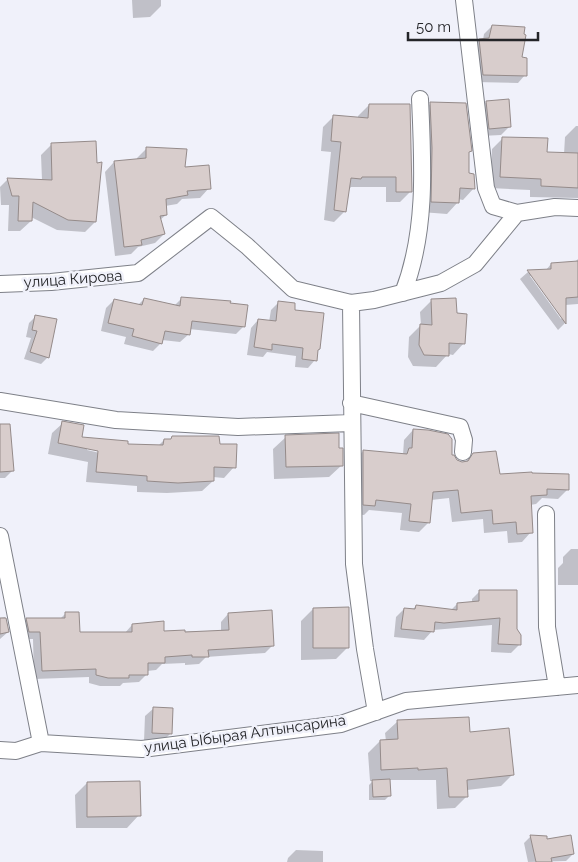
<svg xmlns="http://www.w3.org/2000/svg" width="578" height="862" viewBox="0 0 578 862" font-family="Raleway,sans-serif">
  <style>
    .shadow { fill: #0003; fill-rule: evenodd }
    .building { fill: #d8cdcc; stroke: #958b8a }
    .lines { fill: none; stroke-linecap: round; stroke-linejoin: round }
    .minor-casing { stroke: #7e8088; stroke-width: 18 }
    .minor { stroke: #fff; stroke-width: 16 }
    .labels { text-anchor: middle; stroke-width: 5; stroke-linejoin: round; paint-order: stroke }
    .street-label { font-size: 15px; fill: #242528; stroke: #f0f1fa }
  </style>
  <rect width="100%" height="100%" fill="#f0f1fa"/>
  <path class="shadow" d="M132 0H161V6L150 17 133 18Z
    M492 26 520 59 525 75 518 83 475 82 471 48 479 40H483L484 34Z
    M486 102 509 127 501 135 481 136 478 110Z
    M431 103 468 153V175L474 188 463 200 458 199V202L447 214 421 212 420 115Z
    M369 105 410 192 400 202H386V187H351L349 189 345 211 334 222 324 220 331 152 321 151 323 127 334 116 358 119V116Z
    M576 126H578V198L530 197V190L490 188 492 149 503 138 546 153 564 154 565 137Z
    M51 145 95 222 85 232 57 230 31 217V221L20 231H8L9 205H1L0 187 8 179 42 180 41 155Z
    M147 148 184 168 209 188 200 198 182 199 177 204 165 206 166 215 160 220 164 234 155 243 138 247 131 254 115 256 105 172 114 162 137 160V158Z
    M578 259V304L565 305V323L558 330 520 279 528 272 546 270 551 264 574 263ZM530 276H533L563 317 561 319Z
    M182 298 229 304 244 326 236 334 189 329V334L180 342 162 340 161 343 153 351 124 344 126 337 101 331 106 308 114 300 137 306 144 299 174 306Z
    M432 300 455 314 464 343 453 355 448 354 436 367 413 366 408 357 409 337 421 325 420 312Z
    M279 302 294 311 317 351 315 360 308 368 295 367 296 356 267 352 263 357 247 355 251 328 258 320 269 322 271 310Z
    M36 316 47 358 41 364 24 359 31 338 26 337 29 323Z
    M63 423 80 438 126 445 158 446 164 440 218 445 234 467 224 478 213 477V481L202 491 167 493 137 492V486L86 482 88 462 48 454 52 433ZM87 449 104 451V454L87 450Z
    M0 428 13 470 5 478H0Z
    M413 430 462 463 465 462 473 454 499 475 568 489 558 499 542 498 536 504 530 505 531 532 522 542 508 543 507 531 484 533 483 519 452 522 449 498 431 500 429 522 419 532 400 530 402 513 369 510 364 515 354 514V461L363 451 403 455 404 440Z
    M286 437 338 449 342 465 329 477 274 479 273 449Z
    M571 549H578V585H558V568L563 563V557Z
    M480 591 516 630 519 645 511 653 491 652 492 625 433 630 424 640 394 637 396 617 404 609 412 610 416 606 451 610 457 604 472 603V599Z
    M313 609 348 647 336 659 301 660V621Z
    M66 613 78 634H124L132 625 163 632 221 631V622L228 614 273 645 265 653 206 657 199 664 185 665V663L162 664 156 670 147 671V674L139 682 123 683 120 686H100L89 683V677L34 679 33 639H21L19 627 27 620H59Z
    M5 617 8 632 0 639V618Z
    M154 708 170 734 162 742 144 741 145 716Z
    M397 722 468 734 513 774 501 786 467 790V796L455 808 437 809 436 780H389V796L385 800H369V785L373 781H370L368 753 380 741H386L385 733Z
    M87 783 139 815 127 828H76L75 795Z
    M531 836 546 840 573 854 566 861 528 862 524 843Z
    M296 850 323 851V862H287L288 858Z"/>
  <path class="building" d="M492 25 525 27 524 34 526 35 522 57 527 58V76L483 75 479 39 489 38Z
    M509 99 511 127 489 129 486 101Z
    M430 102 466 103 472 151 469 152V173L474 174 475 189 460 188 459 203 431 202 432 148Z
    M369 104H410L412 192H396V177H362L361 179 351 178 346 212 334 210 341 142 331 141 333 115 368 118Z
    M502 137 548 138 547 152 578 153V188L541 186V179L500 177Z
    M96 141 97 163 102 162 96 222 68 220 33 202 32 221H18L19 196H12L7 178 52 180 51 143Z
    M146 147 187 149 185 167 209 165 211 189 187 191 188 195 166 199 167 215 160 216 165 234 141 240 142 245 124 247 114 161 146 158Z
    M578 261V297L566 298V324L527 270 551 269V263Z
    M181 297 231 301 230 303 248 305 245 327 192 321 190 335 165 331 162 344 132 336 134 329 108 323 114 299 142 305 144 298 180 306Z
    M456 298 457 313 467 314 465 344 449 343V356L424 355 419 345 420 324 432 325 431 299Z
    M278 301 295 303V310L324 313 320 349 318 350 317 361 302 359 303 348 272 344V350L254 347 258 319 276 321Z
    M35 315 57 319 49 358 30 352 37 331 32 330Z
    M62 421 84 425 82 437 128 441V444L163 445 164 439H171L172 436H219L220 444H237L236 468 214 467V481L178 483 147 481V476L96 472 98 451 58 443Z
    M0 424H10L14 471 0 472Z
    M413 429 428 430 448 434 452 439V455H454L457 460 462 462 468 461 473 453 496 451 500 474 532 472V473L569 474V490L547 489V495L531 496 533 533 517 534 516 522 493 524 492 510 461 513 458 490 433 492 430 523 409 521 411 504 376 500 375 506 363 505V450L407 454 409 448H412Z
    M339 433V448H343V466L286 467 285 435Z
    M479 590H517V629L521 635V645L498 644 500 618 444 623 435 622 434 632 401 629 404 608 415 609 416 605 457 610V603L479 601Z
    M349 607V648H313V608Z
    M272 610 274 646 208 650 209 657H192V655L165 657V663H148V675H129V678H108L96 675V669L42 671 40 632H29L26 618H65V612H79L80 632H132V624L164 621V631L185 630V632L229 630 228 613Z
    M0 618H6L9 632 0 634Z
    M153 707 173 708 172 734 152 733Z
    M469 717 470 732 509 728 514 775 467 780 468 797H449L447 768 418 770V768L381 770 380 740 398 739 397 720Z
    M390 779 391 796 373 797 372 780Z
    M140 781 141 816 87 817V782Z
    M530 835 547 836V839L571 835 574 854 551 858 552 862H536Z"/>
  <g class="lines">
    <defs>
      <path id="minor" d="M464 0 486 188 493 206 517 213 555 207 578 208
        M0 284 51 282 138 273 211 217 247 246 293 289 351 303 374 300 441 283 475 264 517 213
        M403 293C427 232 423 164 420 99
        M351 303 354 564 365 649 376 712
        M0 401 116 420 238 427 351 423
        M351 403 460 427 464 440 463 452
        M546 514 547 627 557 687
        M0 536 41 743
        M0 750 16 751 41 743 142 749 341 724 406 701 578 685"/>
    </defs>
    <use href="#minor" class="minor-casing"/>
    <use href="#minor" class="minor"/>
  </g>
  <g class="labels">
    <g class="street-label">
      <text transform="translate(73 279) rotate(-4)" y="5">улица Кирова</text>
      <text transform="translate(245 734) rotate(-8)" y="5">улица Ыбырая Алтынсарина</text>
    </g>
  </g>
  <path d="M408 32v8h130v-8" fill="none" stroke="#242528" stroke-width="2.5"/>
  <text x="416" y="32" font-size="15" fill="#242528" stroke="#f0f1fa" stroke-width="4" paint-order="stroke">50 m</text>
</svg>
